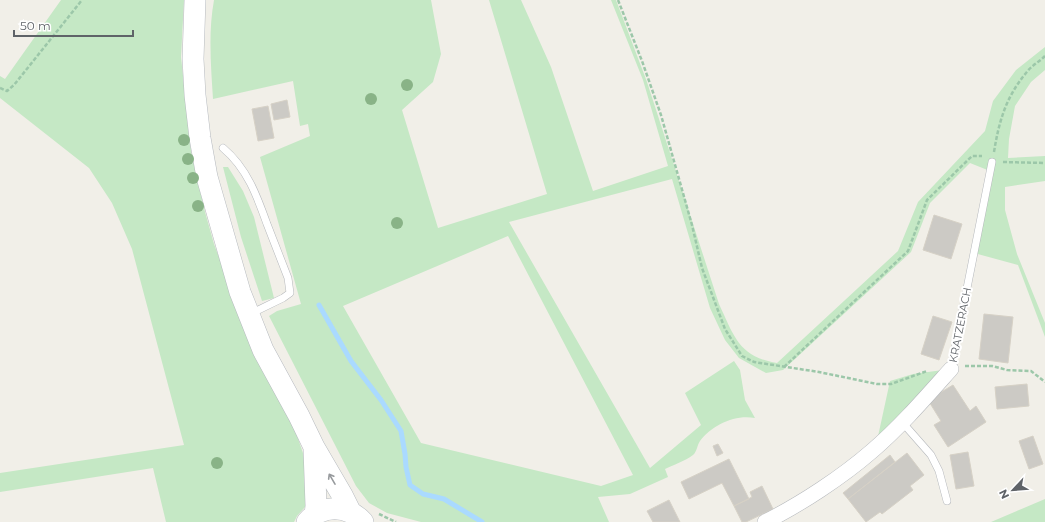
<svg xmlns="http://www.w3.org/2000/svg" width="1045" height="522" viewBox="0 0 1045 522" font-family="Montserrat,sans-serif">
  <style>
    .green { fill: #c5e8c5; fill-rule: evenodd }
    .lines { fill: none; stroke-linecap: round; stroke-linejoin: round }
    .stream { stroke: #aadaff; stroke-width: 5 }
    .building { fill: #cccac5; stroke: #d6d1c6 }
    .service-casing { stroke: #b5b8bc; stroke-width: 8 }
    .minor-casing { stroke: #b5b8bc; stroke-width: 16 }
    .secondary-casing { stroke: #b6babf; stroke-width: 22 }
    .path { stroke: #9cc7a9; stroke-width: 2.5; stroke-dasharray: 4 2; stroke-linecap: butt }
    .service { stroke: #fff; stroke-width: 7 }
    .minor { stroke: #fff; stroke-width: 15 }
    .secondary { stroke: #fff; stroke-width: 21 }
    .tree { fill: #89b387 }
    .oneway { stroke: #979a9d }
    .labels { text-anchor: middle; stroke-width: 4; stroke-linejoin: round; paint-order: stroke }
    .street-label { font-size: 11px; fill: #5f6368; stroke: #fff }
  </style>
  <rect width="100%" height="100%" fill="#f1efe8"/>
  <path class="green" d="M61 0H184L181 57 191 151 205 212 214 244 255 354 296 433 303 453 306 469 308 485 305 507 297 516 294 522H166L153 468 0 492V473L184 445 132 249 112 203 89 168 0 98V76L5 79Z
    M214 0H431L441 54 433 82 402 110 438 228 547 194 489 0H521L551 67 593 191 668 166 643 80 611 0H616L647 82 719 304C734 336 739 357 777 363L898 251 918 202 985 131 993 101 1016 70 1045 47V70L1031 82 1015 106 1009 139 1008 158 1045 156V181L1005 187V210L1017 254 1045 323V337L1018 265 974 253 990 171 970 163 930 203 911 252 783 370 766 373 739 358 725 340 710 308 672 179 509 222 650 468 701 425 685 393 734 361 740 370 745 400 755 418C735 414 712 425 700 441 697 445 697 452 693 455 685 461 673 465 665 469L668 477 630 494 598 497 609 522H421L387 513 369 503 356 486 269 316 277 311 301 304 260 157 310 136 308 124 300 126 293 81 213 99C211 67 208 33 214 0ZM508 236 633 475 601 486 421 443 343 306Z
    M223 167H228L243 191 254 217 274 298 262 301 241 237Z
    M943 370 877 441 890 381 913 374Z
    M1045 499V522H991Z"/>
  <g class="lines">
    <path class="stream" d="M319 305 351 361 381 400 401 431 405 454 406 467 410 485 423 494 444 499 482 522"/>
  </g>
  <path class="building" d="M287 100 290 117 274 120 271 104Z
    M268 106 274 138 258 141 252 109Z
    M934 215 962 224 951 259 923 250Z
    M984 314 1013 317 1008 363 979 359Z
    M933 316 952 322 939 360 921 354Z
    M1027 384 1029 406 997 409 995 387Z
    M953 385 970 411 976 406 986 422 948 447 934 425 941 421 928 400Z
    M1033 436 1043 464 1029 469 1019 441Z
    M718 444 723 453 717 456 713 446Z
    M968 452 974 486 956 489 950 455Z
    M907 453 924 475 910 486 913 490 882 514 880 512 866 522 848 499Z
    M890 455 895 462 848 499 843 493Z
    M729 459 749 499 734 506 722 483 689 499 681 482Z
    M762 486 773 509 746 522H742L734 506 752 497 750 492Z
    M669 500 680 522H653L647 511Z"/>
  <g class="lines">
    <defs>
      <path id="service" d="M223 148C247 168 257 196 267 224 274 242 281 260 288 278L290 293 283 298 250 314
        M951 369 992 162
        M902 422 931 455 939 471 947 501"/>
      <path id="minor" d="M765 522C801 504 842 477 872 451 901 426 926 397 951 369"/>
      <path id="secondary" d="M195 0 193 59 195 95 200 138 207 177 240 292 263 350 299 416 314 447 342 495 350 511
        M314 449 316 506 315 515
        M307 522C322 504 348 505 363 522"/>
    </defs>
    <use href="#service" class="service-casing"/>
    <use href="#minor" class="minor-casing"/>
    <use href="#secondary" class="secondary-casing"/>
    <path class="path" d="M618 0 642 61 661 115 692 225 702 268 725 329 742 356 754 362 819 372 877 384H891L927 371
      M0 88 7 91 14 85 82 0
      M994 152C999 121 1006 97 1026 73 1031 66 1039 62 1045 56
      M1003 162 1045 163
      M965 366H992L1007 370 1031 371 1045 382
      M784 367 908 251 927 200 972 156H982
      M379 514 396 522"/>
    <use href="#service" class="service"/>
    <use href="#minor" class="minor"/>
    <use href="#secondary" class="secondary"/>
  </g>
  <g class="tree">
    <circle cx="407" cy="85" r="6"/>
    <circle cx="371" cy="99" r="6"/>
    <circle cx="184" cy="140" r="6"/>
    <circle cx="188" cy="159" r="6"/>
    <circle cx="193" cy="178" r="6"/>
    <circle cx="198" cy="206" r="6"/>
    <circle cx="397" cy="223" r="6"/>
    <circle cx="217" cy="463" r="6"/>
  </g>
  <defs><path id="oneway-shaft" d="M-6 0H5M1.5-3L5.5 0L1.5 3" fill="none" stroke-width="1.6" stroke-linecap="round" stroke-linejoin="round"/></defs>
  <use class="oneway" href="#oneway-shaft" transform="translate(332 479) rotate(-120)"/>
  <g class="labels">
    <g class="street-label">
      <text transform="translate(960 325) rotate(-79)" y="4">KRATZERACH</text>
    </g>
  </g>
  <g transform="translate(1013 490) rotate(244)" stroke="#ffffff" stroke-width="3" paint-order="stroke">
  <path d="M0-3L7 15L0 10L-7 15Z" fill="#5f6368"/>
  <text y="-6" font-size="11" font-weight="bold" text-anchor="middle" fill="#5f6368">N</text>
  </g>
  <path d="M14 30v6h119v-6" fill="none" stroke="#5f6368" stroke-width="2"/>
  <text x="20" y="30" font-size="12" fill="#5f6368" stroke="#ffffff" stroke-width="3" paint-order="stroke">50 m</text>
</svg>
